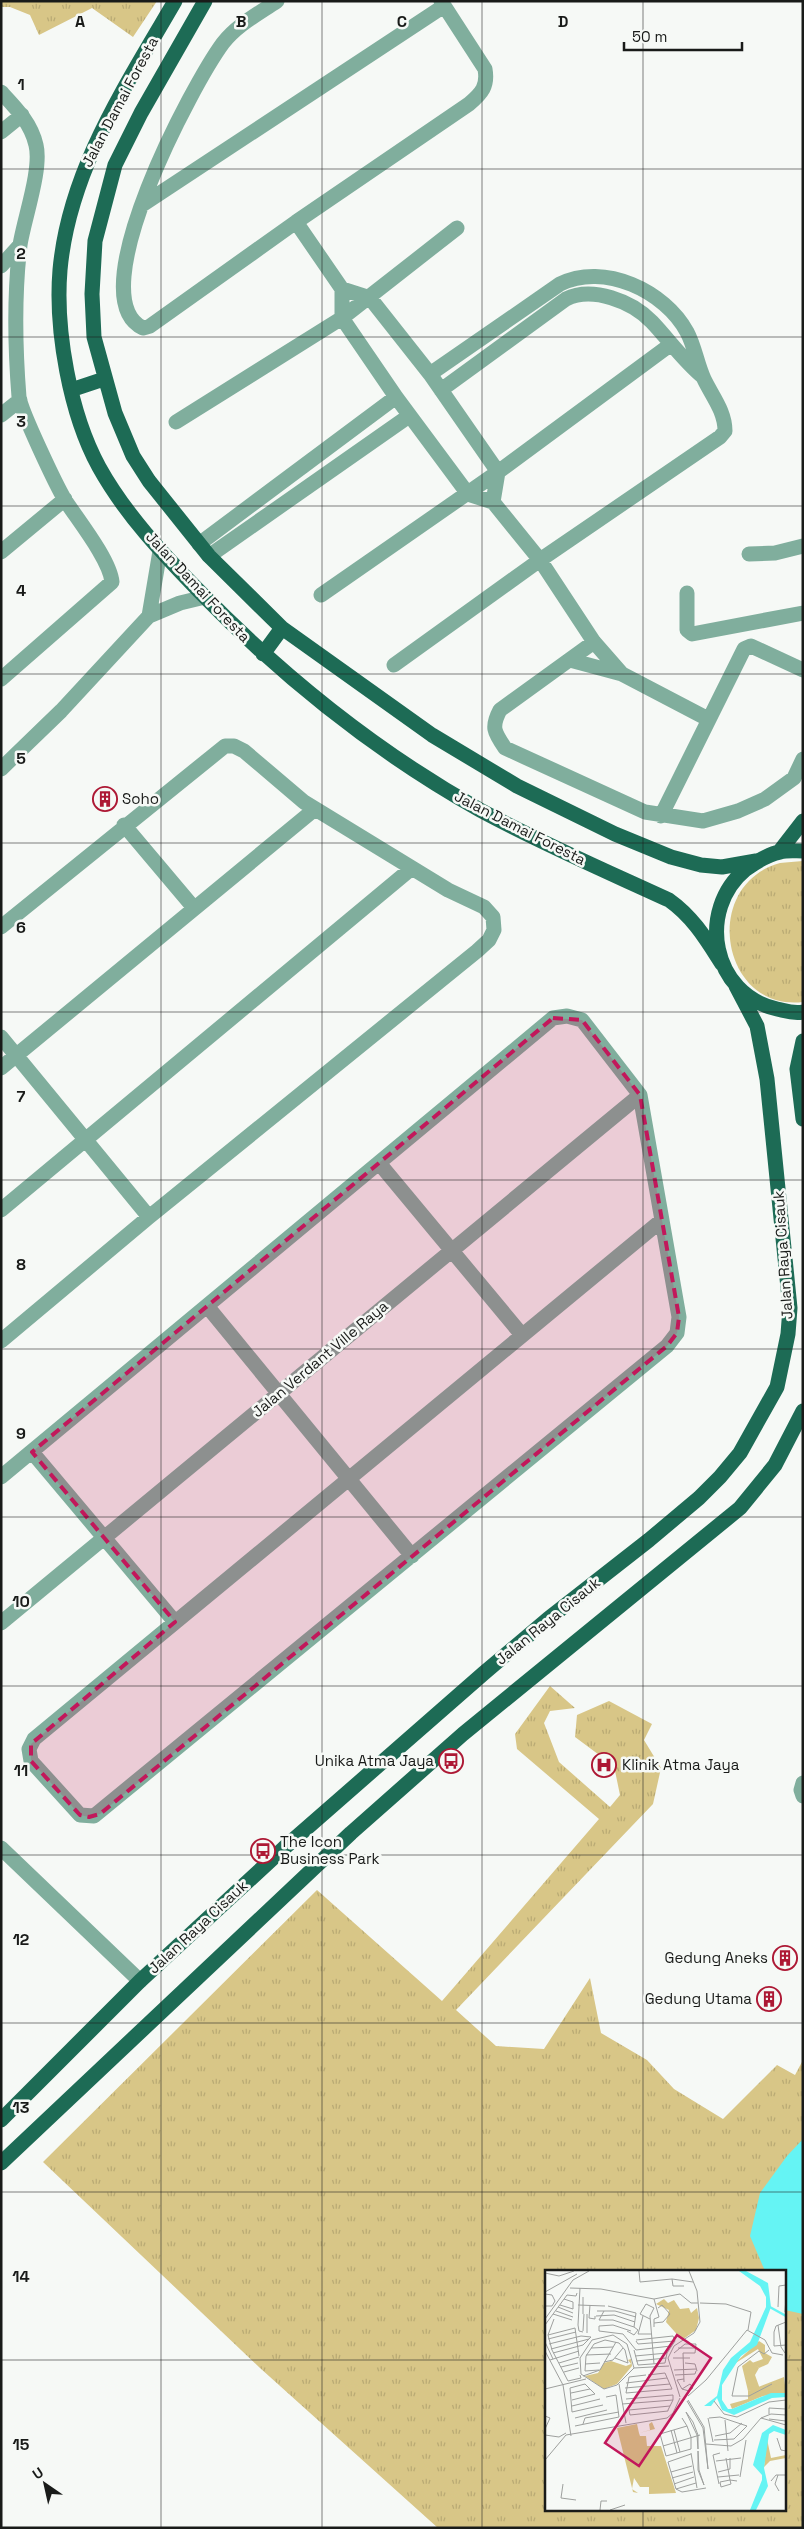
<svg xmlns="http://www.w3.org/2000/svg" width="804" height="2529" viewBox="0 0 804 2529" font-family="'Space Grotesk',sans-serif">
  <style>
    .grass { fill: url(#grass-tufts); fill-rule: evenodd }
    .water { fill: #65f4f4 }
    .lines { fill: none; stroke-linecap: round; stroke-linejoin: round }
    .minor { stroke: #80ae9d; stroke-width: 15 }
    .major { stroke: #1d6b55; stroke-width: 15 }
    .marked { fill: #c2185b; fill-opacity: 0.2; stroke: #c2185b; stroke-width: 4; stroke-dasharray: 10 6; stroke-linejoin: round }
    .grid { fill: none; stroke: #191b19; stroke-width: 1; stroke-opacity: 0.55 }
    .labels { text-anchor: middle; stroke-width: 5; stroke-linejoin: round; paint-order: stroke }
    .street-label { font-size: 15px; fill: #191b19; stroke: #f6f9f6 }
    .poi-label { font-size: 15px; fill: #191b19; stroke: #f6f9f6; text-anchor: start }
    .inset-river { fill: none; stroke: #65f4f4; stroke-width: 2.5 }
    .inset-road { fill: none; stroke: #9ea09e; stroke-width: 1 }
    .view { fill: #c2185b; fill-opacity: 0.15; stroke: #c2185b; stroke-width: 2.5 }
    .inset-edge { fill: none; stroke: #191b19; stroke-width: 2.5 }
    .grid-label { font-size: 16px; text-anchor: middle; font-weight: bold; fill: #191b19; stroke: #f6f9f6; stroke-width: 5; stroke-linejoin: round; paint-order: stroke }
  </style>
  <defs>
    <pattern id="grass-tufts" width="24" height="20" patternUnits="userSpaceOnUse" patternTransform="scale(1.25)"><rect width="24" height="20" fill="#d8c687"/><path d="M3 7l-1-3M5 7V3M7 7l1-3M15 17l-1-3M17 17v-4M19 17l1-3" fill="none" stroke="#b9aa74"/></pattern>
  </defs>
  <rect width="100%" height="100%" fill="#f6f9f6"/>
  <path class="grass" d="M1 1H157L133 37 92 8 39 35 30 15 10 7H1Z
    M803 861V1002C721 1012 700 885 780 863 787 862 795 862 803 861Z
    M550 1686 575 1708 550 1711 544 1723 559 1762 610 1807 620 1795 614 1766 575 1737 577 1715 609 1701 652 1724 644 1740 661 1768 653 1804 456 2010 496 2046 544 2049 590 1978 601 2033 647 2060 674 2089 723 2119 777 2065 795 2075 803 2060V2528H438L260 2368 43 2162 317 1890 442 2001 599 1819 517 1749 515 1734ZM546 2272H785V2510H546Z"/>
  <path class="water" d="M803 2139V2314L785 2310V2272L765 2271 750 2236 760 2193 787 2156Z"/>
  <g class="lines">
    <path class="minor" d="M277 1C258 14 237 25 223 43 194 82 78 297 143 328L150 326 296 222
      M441 1 485 69C488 86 482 93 469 104L296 222 342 289V318L396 397 468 494 493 502 540 560 594 642 622 674
      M1 92C16 108 31 123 36 145 42 169 24 219 20 245 14 295 15 347 19 397 21 411 56 485 65 500 78 520 110 560 112 582L1 679
      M1 132 22 115
      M142 205 444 6
      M1 266 20 245
      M342 289 370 298 430 374 498 472 493 502
      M441 390 566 299C592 286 632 301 652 322 669 340 683 360 702 376
      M1 415 20 400
      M176 422 342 318 457 228
      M199 544 396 397
      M1 552 65 499
      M749 554 775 553 803 546
      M209 556 409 416
      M687 593V630L692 634 803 613
      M321 595 498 472 670 345
      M149 616 160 551
      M594 642 500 710C491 727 494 732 505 748L645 812 703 821 738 811 765 799 794 778 803 759
      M570 660 622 674 708 719
      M394 665 540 560 720 437 725 431C725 411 712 396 704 379 697 364 695 347 687 332 665 291 604 262 560 284L430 374
      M1 769 61 711 149 616 180 603 205 597
      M661 816 744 649 751 646 803 670
      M124 825 194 908
      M1 927 225 746H234L244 751 304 802 448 890 484 907 493 917 494 930 489 940 477 951 149 1217 1 1341
      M1 1037 149 1217
      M1 1068 315 809
      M379 1163 522 1335
      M1 1210 412 868
      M207 1306 412 1556
      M32 1452 175 1622
      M1 1477 553 1018 567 1016 582 1020 640 1095 679 1317 677 1333 667 1346 94 1816 80 1815 31 1761 29 1749 34 1739 662 1220
      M1 1623 640 1095
      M803 1783 801 1790 803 1796
      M1 1848 140 1981"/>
    <path class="major" d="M175 1C126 86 69 170 60 270 55 330 70 414 99 467 125 514 163 554 199 591 283 677 375 751 480 810 541 843 606 871 669 900 693 917 706 939 722 964
      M205 1 141 113 115 165 95 241 92 294 94 337 115 413 133 456 149 481 209 556 282 628 432 735 517 786 615 834 671 857 701 865 722 867 756 861
      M71 390 104 379
      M263 654 282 628
      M803 851C795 851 787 850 780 852 768 854 756 862 746 869 696 910 712 995 777 1009 786 1011 793 1014 803 1012
      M779 852 803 821
      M803 1041 797 1069 803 1119
      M1 2120 140 1981 284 1848 484 1673 548 1619 649 1540 699 1498 720 1477 740 1453 777 1387 788 1334 790 1308 767 1079 757 1026 736 986
      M1 2163 351 1833 463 1734 740 1508 775 1465 803 1411"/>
  </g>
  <path class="marked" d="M553 1018 582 1020 640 1095 679 1317 677 1333 667 1346 100 1814 89 1817 80 1815 31 1761V1744L175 1622 32 1452Z"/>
  <path class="grid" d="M161 1V2528M322 1V2528M482 1V2528M643 1V2272M1 169H803M1 337H803M1 506H803M1 674H803M1 843H803M1 1012H803M1 1180H803M1 1349H803M1 1517H803M1 1686H803M1 1855H803M1 2023H803M1 2192H803M1 2360H546M785 2360H803M643 2510V2528"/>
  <defs>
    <symbol id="building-ring" viewBox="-11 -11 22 22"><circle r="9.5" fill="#f6f9f6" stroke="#ad1834" stroke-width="1.5"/><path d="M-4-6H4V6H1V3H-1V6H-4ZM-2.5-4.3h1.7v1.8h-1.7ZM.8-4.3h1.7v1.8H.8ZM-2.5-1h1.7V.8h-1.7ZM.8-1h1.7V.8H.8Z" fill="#ad1834"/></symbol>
    <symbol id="bus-ring" viewBox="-11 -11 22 22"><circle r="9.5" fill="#f6f9f6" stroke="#ad1834" stroke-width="1.5"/><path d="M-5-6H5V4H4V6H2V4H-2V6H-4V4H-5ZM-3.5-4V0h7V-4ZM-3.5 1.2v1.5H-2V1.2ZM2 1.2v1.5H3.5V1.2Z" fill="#ad1834"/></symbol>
    <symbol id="hospital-ring" viewBox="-11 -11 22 22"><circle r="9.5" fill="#f6f9f6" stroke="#ad1834" stroke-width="1.5"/><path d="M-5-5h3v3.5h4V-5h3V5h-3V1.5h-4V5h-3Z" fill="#ad1834"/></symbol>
  </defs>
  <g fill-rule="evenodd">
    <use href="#building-ring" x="91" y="785" width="28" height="28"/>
    <use href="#bus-ring" x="437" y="1747" width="28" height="28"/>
    <use href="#hospital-ring" x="590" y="1751" width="28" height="28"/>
    <use href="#bus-ring" x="249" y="1837" width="28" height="28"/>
    <use href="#building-ring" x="771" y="1944" width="28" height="28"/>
    <use href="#building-ring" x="755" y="1985" width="28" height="28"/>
  </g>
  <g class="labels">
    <g class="street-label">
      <text transform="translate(120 102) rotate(-62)" y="5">Jalan Damai Foresta</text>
      <text transform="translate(198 587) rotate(47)" y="5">Jalan Damai Foresta</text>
      <text transform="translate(520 828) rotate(27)" y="5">Jalan Damai Foresta</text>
      <text transform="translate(783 1255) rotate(-94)" y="5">Jalan Raya Cisauk</text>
      <text transform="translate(320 1359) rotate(-40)" y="5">Jalan Verdant Ville Raya</text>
      <text transform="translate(548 1621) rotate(-39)" y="5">Jalan Raya Cisauk</text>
      <text transform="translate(198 1927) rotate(-43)" y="5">Jalan Raya Cisauk</text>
    </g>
    <g class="poi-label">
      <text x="122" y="804">Soho</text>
      <text x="434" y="1766" text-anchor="end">Unika Atma Jaya</text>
      <text x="622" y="1770">Klinik Atma Jaya</text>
      <text x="280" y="1847">The Icon<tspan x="280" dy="17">Business Park</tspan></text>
      <text x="768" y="1963" text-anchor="end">Gedung Aneks</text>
      <text x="752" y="2004" text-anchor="end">Gedung Utama</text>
    </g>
  </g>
  <g transform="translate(545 2270)">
    <rect width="241" height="241" fill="#f6f9f6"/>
    <path d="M119 29 123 33 129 30 135 39 144 38 146 43 152 38 154 48 151 60 137 70 121 52 124 40 111 34ZM86 89 87 96 72 114 59 119 40 106 53 103 59 93 66 91 81 96 86 94 83 90ZM107 152 110 159 94 163 95 166H101L102 176H116L131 223 104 224V217H95L89 208 87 219 93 223 88 222 72 158 92 154 94 163 105 160 104 154Z" fill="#d8c687"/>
    <path d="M214 71 220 75V83L227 87 223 94 214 98 207 93 218 89 213 79 189 94ZM239 107 241 123 218 126 187 139 185 134 203 129V121ZM222 169 226 188 241 185V188L225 191 219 197Z" fill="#d8c687"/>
    <path d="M205 90 214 98 210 105 215 119 203 121 197 96Z" fill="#d8c687"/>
    <path d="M194 1H201L223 13 226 37 212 75 196 86 177 115V130L183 139H187L226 123H241V127L227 128 189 145 177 140 172 128 166 136H159L172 126 178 100 186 88 205 72 221 37V27L215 16ZM228 155 241 160V165L229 161 224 164 219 198 223 216 211 240H205L217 210V205L208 195 217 163Z" fill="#65f4f4"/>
    <path class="inset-river" d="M223 36 241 46"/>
    <path class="inset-road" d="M94 1 95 12 127 9 148 12M0 3 14 6 29 1M127 9 128 16H139M25 18 56 19 109 29 135 24 146 33H153M35 18 33 55 34 61 38 62M0 22 32 4M0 24 7 25 10 31 7 36H0M155 33 181 34 206 42 203 60M15 35 28 39V32L19 29M33 35 60 36M45 35 44 48 50 49V46M63 36 91 43 89 57 93 60 89 65 82 61M13 37 28 43M233 37 234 16 241 15M11 41 28 47M52 41H70L91 47M59 41 54 50H68L89 57M240 42 241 27M8 44 27 50M38 44V27M51 46 69 45 90 52M98 46 93 64H106M0 49 28 10 44 1M9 49 3 65 7 80 23 111 36 108 35 105M105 49 95 44 101 34 109 38 105 46 109 94M241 52 231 56 229 62V76L241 75M109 53 118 52 125 44 117 35 113 38M0 55 22 25 31 26 32 23M233 55 236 77 240 83M109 57V49L114 47 109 29M38 61 39 44M86 61 68 55 54 56V61L78 64 91 80 126 76M42 63V44M3 65 30 58 34 86M3 69 31 62M91 71 93 74 130 71M0 72 8 89M4 74 36 66 46 67 38 75 8 83M46 78 68 77M133 78H151M6 79 44 69M89 80 93 95 120 93 122 83 130 71 128 66 91 70M224 80 219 84 214 81 193 97 187 126H204L227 114M0 81 18 115 26 166M129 83 140 74H151L150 83H138L139 112M41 85 66 84M90 86 122 83M128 88H145M5 90 34 81M91 91 121 88M59 92 68 90 78 78M14 93 34 87M140 93 150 94 152 101M40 94 55 93M16 97 33 93M89 98 82 74 68 65 47 70 35 88 36 104 59 119 72 115 89 98 124 96M54 100 40 101 41 86 49 74 60 70 74 73 80 80 83 93 70 88M129 100 151 99M19 102 34 98M101 105 84 107 81 123 127 119 120 103 103 105M130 105 150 104 151 101M38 106 55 100 71 72M81 113 122 108M74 114 81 153M80 118 125 114M0 119 41 109M137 119 145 114 148 118 144 121 137 119 132 110 139 109M26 123 45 119M143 126 161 110 202 60 220 70 227 83 238 85M135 127 123 88 129 76 149 63 155 52 152 21 144 1M81 129 128 125V130L123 140V141L85 145 84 140 125 136M27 130 50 124 40 114 25 118 27 142 58 135M142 131 158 158 163 199 159 157 143 130M169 131 179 144 192 147 224 132 241 130M77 134 128 130M27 136 55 129M141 142 148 152 153 165V179L152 165ZM224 144V138L241 139M0 146 5 148 0 159M30 148 62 140M137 148 142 156 146 167V179L121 186 115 164 142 156M163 148 168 172M164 148 175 147 202 156 189 169 169 170M216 148 241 155M224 149 241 151M180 150 183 181M38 154 40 148 74 142M30 156 74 147 71 125 61 127M126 160 132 183M129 160 135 182M0 165 14 167 21 163M170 166 185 163 197 153M232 168 236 180 241 181M161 174 186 176 198 169 216 148 226 144 241 145M118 176 155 165M153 181 154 200 159 215 153 200ZM146 183 152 218M146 184 123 192 131 219 137 222 161 218M181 188 185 210 186 214 176 217 175 212 185 210 192 211M0 190 21 165 122 148 128 143 135 128M171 191 196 188M126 202 147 196M173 202 185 199V188M233 205 230 214 234 221M173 207 194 205M195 207 201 170M127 208 148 202M226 211 231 205H241M18 214 16 228 31 230M129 214 149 207M174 214 168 185 175 183M131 219 151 213M55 240 56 231H62M65 240 80 235"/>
    <path class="view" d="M132 65 166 88 94 196 60 173Z"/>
    <rect width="241" height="241" class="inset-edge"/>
  </g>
  <g class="grid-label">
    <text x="80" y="27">A</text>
    <text x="241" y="27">B</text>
    <text x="402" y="27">C</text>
    <text x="563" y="27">D</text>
    <text x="21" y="90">1</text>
    <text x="21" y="259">2</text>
    <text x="21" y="427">3</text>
    <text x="21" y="596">4</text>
    <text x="21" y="764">5</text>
    <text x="21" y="933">6</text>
    <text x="21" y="1102">7</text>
    <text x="21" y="1270">8</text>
    <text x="21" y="1439">9</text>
    <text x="21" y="1607">10</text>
    <text x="21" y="1776">11</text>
    <text x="21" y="1945">12</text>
    <text x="21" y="2113">13</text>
    <text x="21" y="2282">14</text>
    <text x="21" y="2450">15</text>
  </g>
  <rect width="804" height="2529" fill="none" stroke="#191b19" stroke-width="5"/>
  <g transform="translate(45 2484) rotate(326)" stroke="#f6f9f6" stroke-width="4" paint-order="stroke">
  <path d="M0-4L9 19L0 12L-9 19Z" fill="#191b19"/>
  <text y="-8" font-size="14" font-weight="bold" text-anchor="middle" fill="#191b19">U</text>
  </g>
  <path d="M624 42v8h118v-8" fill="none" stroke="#191b19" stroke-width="2.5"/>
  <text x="632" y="42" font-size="15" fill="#191b19" stroke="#f6f9f6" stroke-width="4" paint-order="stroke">50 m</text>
</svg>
